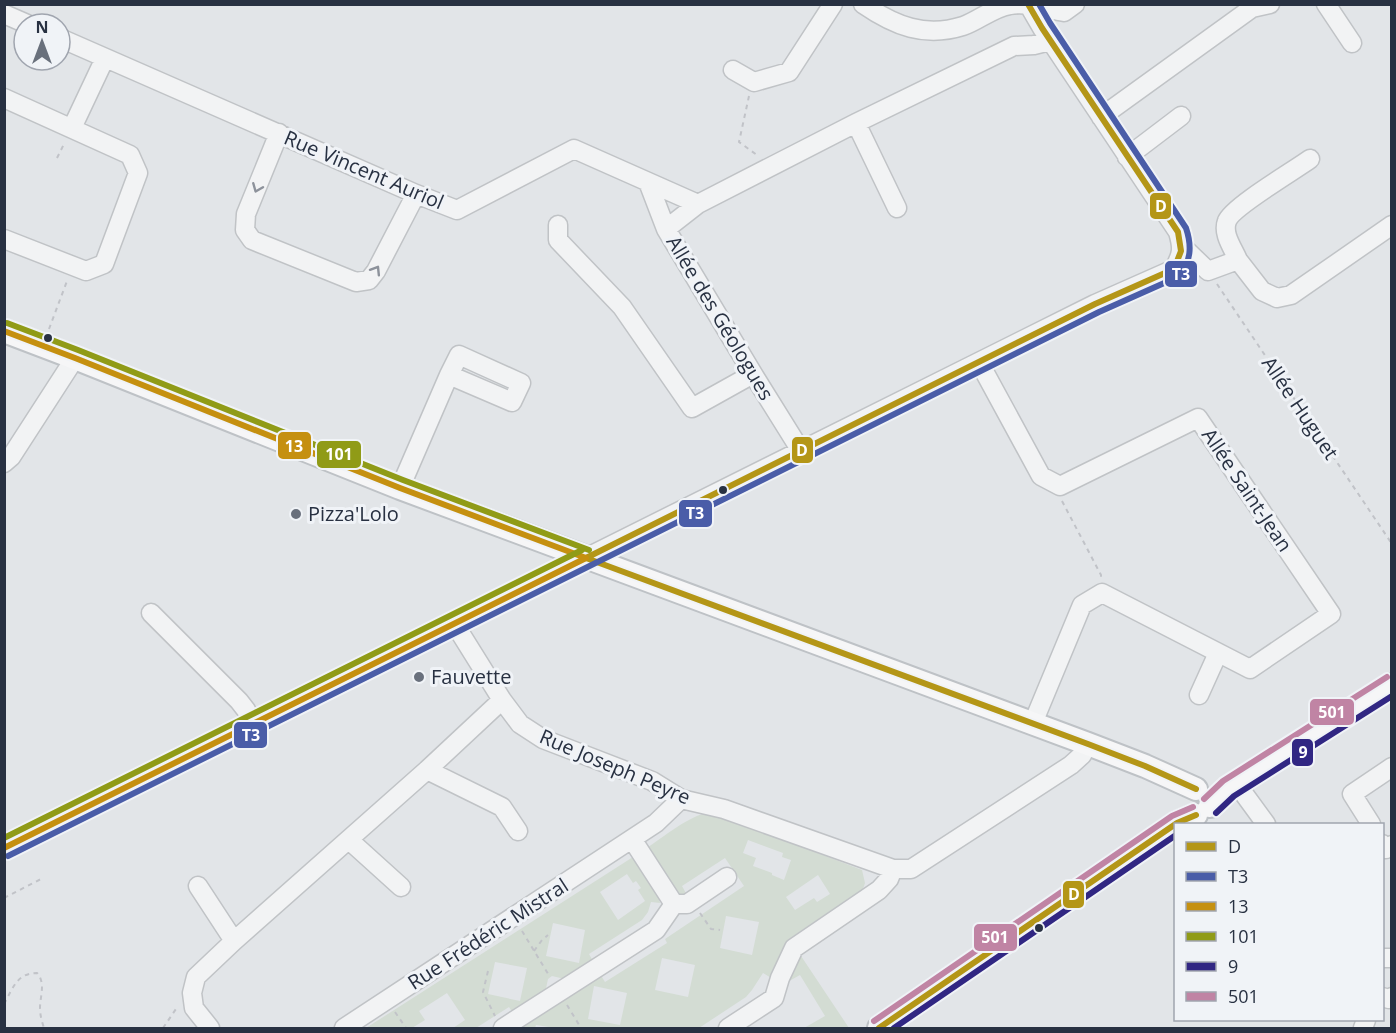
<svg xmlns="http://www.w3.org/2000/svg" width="1396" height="1033" viewBox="0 0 1396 1033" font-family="'Open Sans',sans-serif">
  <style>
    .green { fill: #d3dcd3; fill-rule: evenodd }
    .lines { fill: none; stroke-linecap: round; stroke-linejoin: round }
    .minor-casing { stroke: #c0c3c6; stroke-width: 21 }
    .major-casing { stroke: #bec2c6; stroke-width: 26 }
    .path { stroke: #c1c3c8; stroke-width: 2; stroke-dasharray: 4.5 4.5; stroke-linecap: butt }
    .minor { stroke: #f2f3f4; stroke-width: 18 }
    .major { stroke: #f6f6f7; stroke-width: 22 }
    .bus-1-casing { stroke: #f0f3f7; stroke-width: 10 }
    .bus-2-casing { stroke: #f0f3f7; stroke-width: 10 }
    .bus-3-casing { stroke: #f0f3f7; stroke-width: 10 }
    .bus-4-casing { stroke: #f0f3f7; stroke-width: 10 }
    .bus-5-casing { stroke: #f0f3f7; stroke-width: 10 }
    .bus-6-casing { stroke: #f0f3f7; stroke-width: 10 }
    .bus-1 { stroke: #b49617; stroke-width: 6 }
    .bus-2 { stroke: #4a5da8; stroke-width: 6 }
    .bus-3 { stroke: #c59010; stroke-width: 6 }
    .bus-4 { stroke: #909b17; stroke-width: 6 }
    .bus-5 { stroke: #312783; stroke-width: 6 }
    .bus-6 { stroke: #c084a4; stroke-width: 6 }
    .oneway { stroke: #8d929b }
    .bus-dot { fill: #283142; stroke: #f0f3f7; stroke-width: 2 }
    .poi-dot { fill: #69707c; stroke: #f0f3f7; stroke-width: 2 }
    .labels { text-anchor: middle; stroke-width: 6; stroke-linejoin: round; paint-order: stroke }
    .street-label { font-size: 20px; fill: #283142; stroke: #f0f3f7 }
    .poi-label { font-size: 20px; fill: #283142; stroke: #f0f3f7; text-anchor: start }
    .line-badge { stroke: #f0f3f7; stroke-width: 2 }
    .badge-label { font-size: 16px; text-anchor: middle; font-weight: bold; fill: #fff }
  </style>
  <rect width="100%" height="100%" fill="#e2e5e8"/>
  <path class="green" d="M710 812 862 870 865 883 863 889 789 939 778 959 773 972V979L763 973 752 990 746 997 699 1028H555L536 1025 535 1028H518L600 974 605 982 667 943 665 939 744 886 725 858 682 886 688 897 678 896 645 849C664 837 688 816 710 812ZM748 840 783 853 782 857 791 860 784 880 772 875V873L753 866 756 858 743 853ZM818 875 830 894 817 902 814 898 795 910 786 897ZM726 916 759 922 752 955 720 948ZM662 958 695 965 688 997 655 990ZM594 986 627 993 620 1025 588 1019Z
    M633 857 657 890 660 903 651 902 648 912 642 920 589 954 594 963 569 980 552 976 548 979 544 998 515 1016 509 1007 476 1028H453L465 1020 447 993 419 1011 425 1020 412 1028H366ZM627 874 633 883 636 881 641 888 638 890 645 901 618 920 600 892ZM553 923 585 930 579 963 546 956ZM495 962 527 968 520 1001 488 994Z
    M801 956 849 1028H804L825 1016 800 975 791 980 788 977 796 959Z"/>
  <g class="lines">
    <defs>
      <path id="minor" d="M863 4C895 26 925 38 963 26 978 21 994 7 1010 5 1028 2 1047 9 1064 12L1075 4
        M1326 4 1352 43
        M4 14 27 24
        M60 38 416 194 457 210 574 149 698 204
        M733 70 754 82 789 72 833 4
        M4 98 130 155 138 173 104 264 86 271 4 239
        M1101 117 1252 8 1270 4
        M856 123 897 208
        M72 128 105 58
        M279 133 246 214 245 230 252 240 356 282 369 280 376 271 416 194
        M1127 157 1181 116
        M648 182 666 229 753 374 801 451
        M558 225V240L622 307 692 408 753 374
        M666 229 698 204 856 123 1014 46 1034 45 1050 41
        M1182 246 1208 271 1238 260 1262 291 1277 298 1291 295 1392 225
        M1238 260C1233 248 1222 234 1227 221 1232 207 1295 170 1310 159
        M979 362 1041 476 1060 486 1198 418 1331 614 1250 669 1102 593 1082 605 1033 723
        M4 463 11 457 75 358
        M400 488 449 375 512 402 521 383 459 355 449 375
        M151 613 239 701 246 710 253 724
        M454 623 502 700 520 724 543 739 652 781 681 799 724 809 893 869
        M1199 695 1218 653
        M427 770 502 807 518 831
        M1236 783 1266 824
        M1371 824 1352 794 1392 767
        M349 840 401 887
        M1382 844 1386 849 1392 845
        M4 848 1095 304 1174 269C1182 254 1183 249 1178 232L1042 28 1028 4
        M198 886 234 941
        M674 904H687L727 877
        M1382 958H1392
        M1382 997 1389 999 1392 997
        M210 1028 194 1008 192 993 196 977 234 941 427 770 502 700
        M344 1028 656 823 681 799
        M503 1028 656 930 674 904 632 839
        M728 1028 774 998 780 978 794 948 879 890 889 879 893 869H911L1071 765 1082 755 1088 744
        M1363 1028 1366 1020"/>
      <path id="major" d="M4 331 75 358 400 488 1088 744 1145 766 1196 789
        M1210 806 1228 789 1392 685
        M879 1028 1177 823 1196 815"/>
    </defs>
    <use href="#minor" class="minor-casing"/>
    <use href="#major" class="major-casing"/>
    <path class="path" d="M749 96 739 142 757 155
      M57 158 64 144
      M1217 284 1392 544
      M49 329 67 281
      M1062 501 1101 575V578
      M4 898 41 879
      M700 913 711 929 720 930
      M522 931 550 977
      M534 951 542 940 548 935
      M488 971 483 992 495 1016
      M4 1004C13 988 17 973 37 973 46 983 40 996 40 1008 40 1015 42 1022 44 1028
      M567 1005 581 1028
      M395 1012 406 1028
      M163 1028 178 1006"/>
    <use href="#minor" class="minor"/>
    <use href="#major" class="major"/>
    <defs>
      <path id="bus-1" d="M586 558 1095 304 1174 269 1181 251 1178 232 1042 28 1028 4
        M586 558 1088 744 1145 766 1196 789
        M879 1028 1177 823 1196 815"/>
      <path id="bus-2" d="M8 856 1099 312 1180 276C1191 260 1192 246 1186 228L1050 23 1039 4"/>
      <path id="bus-3" d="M4 331 75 358 400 488 586 558
        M4 848 586 558"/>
      <path id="bus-4" d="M7 323 78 350 403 480 589 550
        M4 838 582 550"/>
      <path id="bus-5" d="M1216 813 1234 796 1392 696
        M894 1028 1176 835"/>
      <path id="bus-6" d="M1204 799 1223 781 1387 677
        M874 1021 1172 816 1193 807"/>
    </defs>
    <use href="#bus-1" class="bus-1-casing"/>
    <use href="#bus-2" class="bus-2-casing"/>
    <use href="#bus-3" class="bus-3-casing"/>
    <use href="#bus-4" class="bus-4-casing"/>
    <use href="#bus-5" class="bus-5-casing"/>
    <use href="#bus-6" class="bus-6-casing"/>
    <use href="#bus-1" class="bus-1"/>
    <use href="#bus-2" class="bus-2"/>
    <use href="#bus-3" class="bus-3"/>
    <use href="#bus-4" class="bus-4"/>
    <use href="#bus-5" class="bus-5"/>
    <use href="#bus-6" class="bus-6"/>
  </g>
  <defs><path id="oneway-chevron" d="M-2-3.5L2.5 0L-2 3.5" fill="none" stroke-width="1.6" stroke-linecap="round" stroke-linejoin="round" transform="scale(1.5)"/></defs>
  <g class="oneway">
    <use href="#oneway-chevron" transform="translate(257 188) rotate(112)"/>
    <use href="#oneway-chevron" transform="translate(376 270) rotate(-58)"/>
  </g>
  <g class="bus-dot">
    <circle cx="48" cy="338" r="5"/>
    <circle cx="723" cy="490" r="5"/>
    <circle cx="1039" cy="928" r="5"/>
  </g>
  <g class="poi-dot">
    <circle cx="296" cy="514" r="6"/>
    <circle cx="419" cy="677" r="6"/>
  </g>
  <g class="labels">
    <g class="street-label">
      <text transform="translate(364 170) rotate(23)" y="7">Rue Vincent Auriol</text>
      <text transform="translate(720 318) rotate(59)" y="7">Allée des Géologues</text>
      <text transform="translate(1300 408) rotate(56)" y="7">Allée Huguet</text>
      <text transform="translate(1247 490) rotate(56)" y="7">Allée Saint-Jean</text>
      <text transform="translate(615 767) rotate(23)" y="7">Rue Joseph Peyre</text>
      <text transform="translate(488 934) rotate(-33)" y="7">Rue Frédéric Mistral</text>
    </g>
    <g class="poi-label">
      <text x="308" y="521">Pizza'Lolo</text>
      <text x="431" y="684">Fauvette</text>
    </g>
  </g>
  <g class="line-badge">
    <rect x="1149" y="192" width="23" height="28" rx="6" fill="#b49617"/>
    <rect x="1164" y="260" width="34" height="28" rx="6" fill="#4a5da8"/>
    <rect x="277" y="431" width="35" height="29" rx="6" fill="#c59010"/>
    <rect x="791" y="436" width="23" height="28" rx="6" fill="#b49617"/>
    <rect x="316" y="440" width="46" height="29" rx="6" fill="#909b17"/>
    <rect x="678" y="499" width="35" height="29" rx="6" fill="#4a5da8"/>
    <rect x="1309" y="698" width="46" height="28" rx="6" fill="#c084a4"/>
    <rect x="233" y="721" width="35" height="28" rx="6" fill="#4a5da8"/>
    <rect x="1291" y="738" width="23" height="29" rx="6" fill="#312783"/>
    <rect x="1062" y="880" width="23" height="29" rx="6" fill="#b49617"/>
    <rect x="973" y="923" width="45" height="29" rx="6" fill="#c084a4"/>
  </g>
  <g class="badge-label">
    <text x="1161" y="212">D</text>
    <text x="1181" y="280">T3</text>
    <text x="294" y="452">13</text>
    <text x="802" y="456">D</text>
    <text x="339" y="460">101</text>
    <text x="695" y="519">T3</text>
    <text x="1332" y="718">501</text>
    <text x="251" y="741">T3</text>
    <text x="1303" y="758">9</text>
    <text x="1074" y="900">D</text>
    <text x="995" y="943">501</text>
  </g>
  <rect width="1396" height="1033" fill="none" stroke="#283142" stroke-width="12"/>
  <rect x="1174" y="823" width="210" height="198" fill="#f0f3f7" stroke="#a0a5af" stroke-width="1.5"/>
  <rect x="1186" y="842" width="30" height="9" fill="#b49617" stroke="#a0a5af" stroke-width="1.5"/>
  <text x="1228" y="853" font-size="18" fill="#283142">D</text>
  <rect x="1186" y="872" width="30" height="9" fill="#4a5da8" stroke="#a0a5af" stroke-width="1.5"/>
  <text x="1228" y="883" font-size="18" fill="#283142">T3</text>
  <rect x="1186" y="902" width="30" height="9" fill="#c59010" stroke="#a0a5af" stroke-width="1.5"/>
  <text x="1228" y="913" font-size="18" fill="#283142">13</text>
  <rect x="1186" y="932" width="30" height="9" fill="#909b17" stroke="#a0a5af" stroke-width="1.5"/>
  <text x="1228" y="943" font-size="18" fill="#283142">101</text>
  <rect x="1186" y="962" width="30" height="9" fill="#312783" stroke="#a0a5af" stroke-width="1.5"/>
  <text x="1228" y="973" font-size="18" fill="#283142">9</text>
  <rect x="1186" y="992" width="30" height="9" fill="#c084a4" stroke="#a0a5af" stroke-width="1.5"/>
  <text x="1228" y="1003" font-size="18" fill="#283142">501</text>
  <g transform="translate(42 42)"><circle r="28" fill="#f0f3f7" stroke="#a0a5af" stroke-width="1.5"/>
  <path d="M0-4.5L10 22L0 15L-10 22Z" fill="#69707c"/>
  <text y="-9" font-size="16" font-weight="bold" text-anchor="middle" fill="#283142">N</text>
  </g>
</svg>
